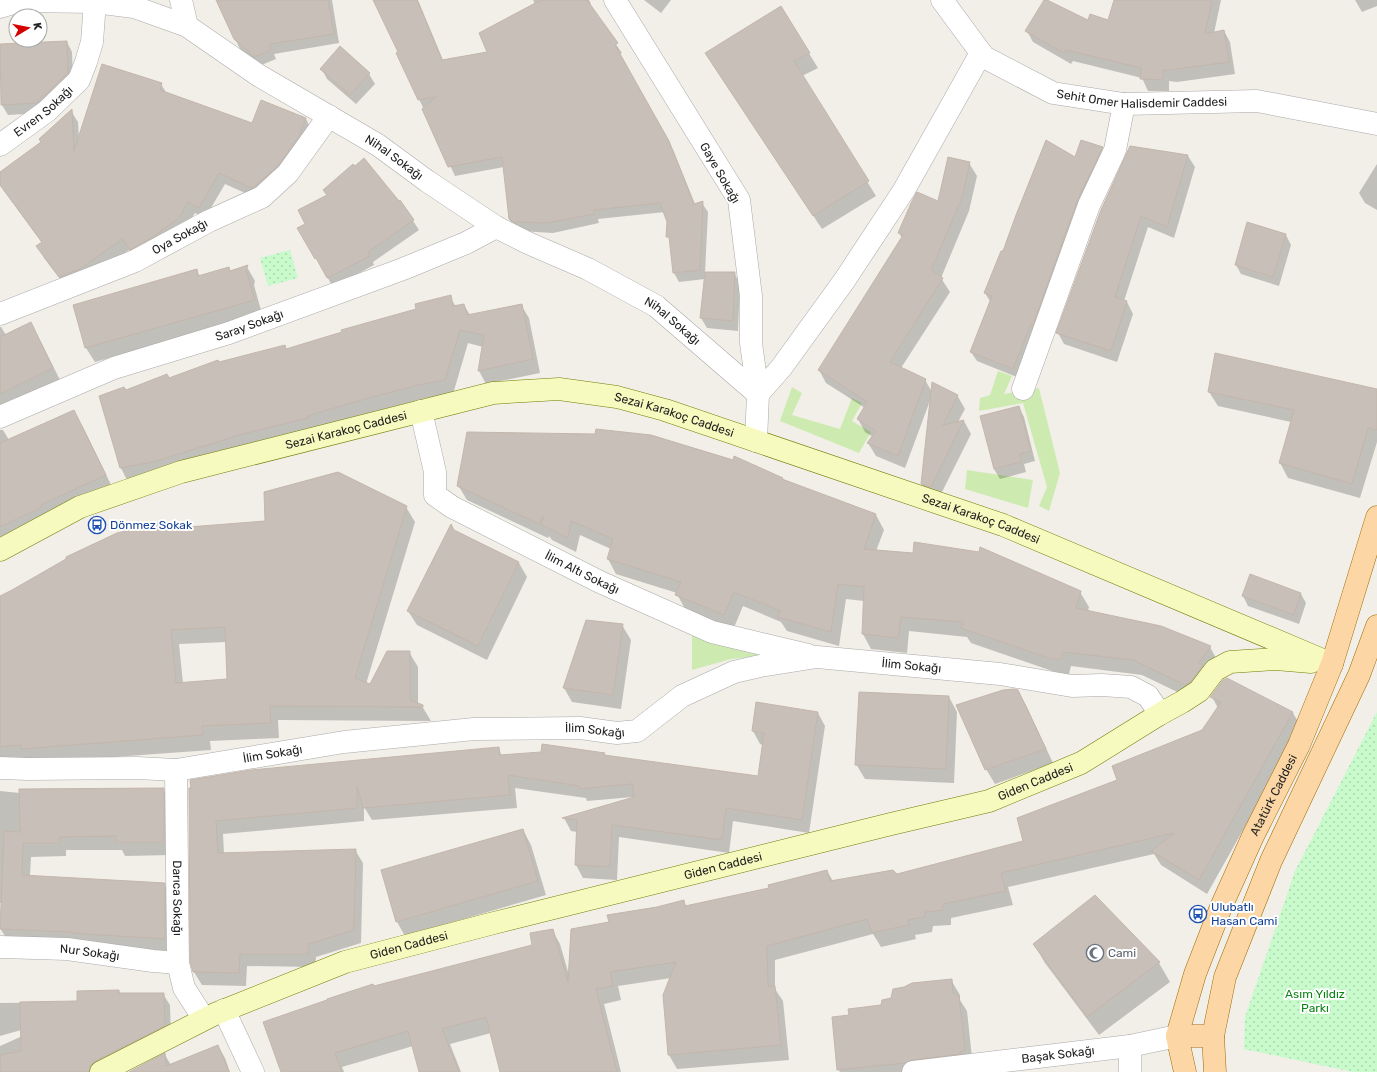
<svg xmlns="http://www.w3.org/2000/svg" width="1377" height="1072" viewBox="0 0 1377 1072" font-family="Rubik,sans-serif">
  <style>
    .grass { fill: #cdebb0 }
    .park { fill: url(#park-dots) }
    .shadow { fill: #0003; fill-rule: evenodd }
    .building { fill: #c7bfb8; stroke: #c4b6ab; fill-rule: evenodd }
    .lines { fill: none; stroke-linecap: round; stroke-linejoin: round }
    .street-casing { stroke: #a9a9a9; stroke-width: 23 }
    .secondary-casing { stroke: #707d05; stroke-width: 23 }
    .primary-casing { stroke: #a06b00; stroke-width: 23 }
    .street { stroke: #fff; stroke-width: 22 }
    .secondary { stroke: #f7fabf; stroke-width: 22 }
    .primary { stroke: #fcd6a4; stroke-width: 22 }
    .labels { text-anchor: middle; stroke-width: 4; stroke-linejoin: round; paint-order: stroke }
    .street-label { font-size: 12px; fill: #222; stroke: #fff }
    .transit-label { font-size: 12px; fill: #164399; stroke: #fff; text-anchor: start }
    .worship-label { font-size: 12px; fill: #5b616d; stroke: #fff; text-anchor: start }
    .park-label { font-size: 12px; fill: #0c8416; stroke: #fff }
  </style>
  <defs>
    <pattern id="park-dots" width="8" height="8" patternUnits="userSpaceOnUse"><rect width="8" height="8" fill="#c8facc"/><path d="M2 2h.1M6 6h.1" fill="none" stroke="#acd6af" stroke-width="1.8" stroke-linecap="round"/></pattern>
  </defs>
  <rect width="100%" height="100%" fill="#f2efe9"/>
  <path class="grass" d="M998 371 1012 376 1004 394 1039 388 1060 473 1049 511 1039 506 1047 487 1023 403 979 411 980 398 990 395Z
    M792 387 802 393 792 415 840 429 852 398 862 403 852 421 871 432 859 453 780 421Z
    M967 470 1033 480 1028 508 965 489Z
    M692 631 778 654 731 659 692 670Z"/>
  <path class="park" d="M290 250 298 278 268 286 260 258Z
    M1377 712V1072H1353L1244 1049 1245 1017 1295 871Z"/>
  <path class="shadow" d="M217 0H332L339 43 274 54 276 59 259 66 240 49Z
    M374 0H418L443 60 489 52 535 4 533 0H589L591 4 589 6 622 53 620 54 674 152 695 204 702 203 708 212 705 273H734L740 283 738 331 707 328 701 318 705 279 679 282 674 273 671 242 668 237V222L665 212 598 219 599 223 553 233 520 231 515 229 509 219 504 167 455 176 398 54 399 53Z
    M644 0H671L661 13Z
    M1115 0H1221L1214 33 1224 31 1230 42 1235 74 1177 82 1169 81V91H1148L1142 78 1073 61 1071 64 1033 42 1027 31 1089 21 1109 22Z
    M1355 0H1377V6L1362 12Z
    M781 8 818 68 802 76 876 196 822 229 715 68 706 54Z
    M67 42 72 52 73 83 42 113 8 115 2 105 0 45Z
    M340 48 369 74 375 84 356 104 327 79 322 69Z
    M161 84 167 94 252 124 262 101 306 119 312 131 258 199 225 184 205 218 195 213 185 229 137 261 129 250 87 280 67 288 44 258 38 246 42 243 2 188 0 185V173L42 142 71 111 78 122 79 139Z
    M1131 147 1188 156 1195 167 1174 238 1148 227 1124 301 1127 302 1133 314 1117 362 1064 344 1058 333Z
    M1102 148 1107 157 1019 378 977 361 971 352 991 303 985 293 1004 253 1076 158Z
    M969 163 977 176 969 211 941 278 950 292 901 368 925 380 932 392 957 395 965 409 958 422 964 421 971 434 938 500 929 497 922 484 931 398 905 468 876 456 868 443 873 437 865 432 858 419 865 408 826 383 819 370 902 238 899 233 939 202Z
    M1377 164V210L1365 203 1359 193Z
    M328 196 399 202 400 201 419 230 373 262 374 265 333 287 299 228 307 224Z
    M1286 235 1291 245 1279 286 1241 274 1236 265Z
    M247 267 255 281 254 285 262 314 95 362 86 348 74 306 196 270 200 276 228 268 231 272Z
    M450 297 456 307 464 305 470 315 521 305 529 318 540 373 486 384 479 371 483 347 468 343 453 394 426 398 373 412 128 482 121 468 100 397 126 392 169 379 219 363 285 347 287 350 417 310Z
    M30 324 41 342 63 386 0 417V327H1L6 335Z
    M1377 390V442L1360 498 1288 478 1280 463 1291 422 1218 406 1209 392Z
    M1019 407 1024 417 1035 461 1024 464 1026 472 1000 479 994 469 982 416Z
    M73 411 84 429 115 493 0 550V430H3L9 440Z
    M782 478 784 480 876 515 884 530 876 551 1080 592 1089 607 1088 611 1210 647 1218 662 1194 700 1142 675 1071 666 1069 674H1061L971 643 967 637 909 631 907 653 871 649 863 634 864 601 846 599 839 646 787 631 781 622 743 606 733 630 685 609 677 594V593L616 574 608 559 611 549 580 535 576 552 552 540 549 536 548 538 467 500 458 485Z
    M406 507 415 522 366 684 371 686 409 652 418 667V704L422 706 431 721 278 720 279 738 210 741 211 750 30 763 0 762V597L161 523 165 530 266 522ZM227 642 228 680 183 683 179 644Z
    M454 531 519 563 527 577 487 660 417 625 408 611Z
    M1301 594 1306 603 1299 624 1248 606 1243 596Z
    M622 625 631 640 621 709 572 702 564 688Z
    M1227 679 1293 713 1301 727 1207 894 1161 865 1154 854 1008 887 1013 905 951 918V925L933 926 932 932 915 935 916 939 881 947 873 934 775 960V989L783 1001 789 1060 677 1069 669 1055 664 995 671 978 618 986 621 1000 604 1004 621 1072H501L491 1033 450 1044 461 1072H420L413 1046 342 1067 344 1072H282L374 987 534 945 552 930 560 944 569 975 610 923 658 908 683 901 687 907 770 889 827 871 833 881 897 876 1025 842 1118 780 1203 731 1218 708 1212 697Z
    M1018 691 1026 705 1053 763 995 784 986 769Z
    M949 697 957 712 954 783 865 779 856 764Z
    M818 713 825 726 809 833 733 821 729 853 619 837 617 880 583 878 576 865 577 832 571 831 564 818 633 798V797L587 801 586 798 515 788 517 808 372 820 364 807V821L223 834 224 854 355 850 363 863 361 943 316 957 315 967 247 966 246 986 202 985 194 972 190 789 498 748 502 756 604 754 605 756 758 777 763 745 760 744 753 731Z
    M163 789 171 803 172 855 125 856 122 850H66V856L31 857 30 876 164 884 172 898 173 952 8 941 0 928 2 903H0V791L20 793Z
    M523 830 531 845 546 895 405 936 397 922Z
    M1034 944 1159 963 1170 982 1099 1035 1045 963Z
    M951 980 960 995V1000L967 1011 973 1067 935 1072H839H840L838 1069 850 1016Z
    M119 991 121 994H163L170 1005 171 1037 106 1070 68 1072H0V1046L47 1025 46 1023 0 1036V1003L78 1002Z
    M218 1046 225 1058 230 1072H131L165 1055 171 1065Z"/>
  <path class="building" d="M216 0H328L334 34 270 44 271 50 254 57 234 39Z
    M373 0H417L442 60 487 52 479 33 541 0H587L618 43 615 45 669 141 694 204 703 201 700 270 673 273 669 237H666L667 222 660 203 594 210V214L547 223 514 222 509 219 502 157 448 167 422 109 436 97 418 100 396 53 398 52Z
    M1044 0H1047L1088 20 1090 14 1108 20 1114 0H1212L1205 34 1224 30 1229 62 1170 70H1163V80L1140 79 1141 68 1066 50 1064 53 1025 31Z
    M781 6 810 53 794 61 869 181 813 216 705 53Z
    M67 41 68 73 36 103 1 105 0 44Z
    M340 46 370 73 350 95 320 69Z
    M102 64 162 83 160 90 252 123 261 100 306 118 299 136 279 165 255 186 251 188 219 173 199 208 188 202 179 218 153 237 130 250 122 239 80 269 59 277 36 246 42 242 0 185V172L41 142 39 139 72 109 74 151Z
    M1046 140 1075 157 1081 140 1103 147 1077 201 1033 325 1031 324 1013 369 970 352 992 296 984 293 1001 251H1003L1016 215Z
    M1130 146 1188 155 1167 227 1141 216 1115 297 1127 301 1111 351 1056 333 1101 210Z
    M948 157 970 162 962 198 931 270 943 278 890 362 926 379 898 456 867 443 876 431 857 419 867 402 818 370 903 235 898 233 912 201 917 192 938 201Z
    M364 158 399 201 400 200 414 220 368 252 370 256 327 278 316 258 315 259 297 228 305 224 298 210 327 195 323 190 353 164 355 166Z
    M1247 222 1286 234 1273 277 1235 265Z
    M248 265 246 270 255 300 85 348 73 305 197 269 198 276 229 267 230 271Z
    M705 272H735L733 321 700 318Z
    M451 295 453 306 464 304 467 315 522 304 533 359 478 371 484 335 460 330 445 380 418 385 365 399 307 416 308 418 243 434 153 462 120 468 99 396 124 387 126 390 167 374 169 378 218 360 219 362 285 345 286 349 342 332 341 330 416 309 415 304Z
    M31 322 53 368 0 394V337Z
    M1215 353 1377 389V430L1368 428 1352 484 1279 463 1294 410 1208 392Z
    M932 382 958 395 943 425 964 420 931 487 921 484Z
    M1019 406 1031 451 1020 454 1021 462 994 469 980 416Z
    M74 410 106 475 41 505 42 507 0 527V443Z
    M596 429 651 435 733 460 734 456 783 478 782 479 876 514 864 549 913 553 914 542 979 552 980 547 1081 591 1076 608 1161 626 1211 646 1199 663 1203 665 1190 682 1185 685 1133 660 1063 652 1061 659H1051L961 628 963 622 901 617 898 638 862 634 864 587 838 584 831 632 777 617 781 611 734 592 724 615 675 595 681 582 607 559 613 539 571 521 568 538 542 525 543 516 539 524 457 486 467 432 595 434Z
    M338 472 407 506 355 678 370 684 387 651H410V700L423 705V707L270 706 271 723 202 726 203 735 21 749V745L0 747V596L12 590 66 559V557L117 533 162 522 163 529 265 521 264 492ZM225 627 227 679 176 683 171 630Z
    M451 524 454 530 519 562 478 646 407 611Z
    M1250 574 1301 593 1294 615 1242 596Z
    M586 620 623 624 613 695 563 688Z
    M1227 678 1293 712 1199 880 1151 851 1174 833 1001 873 1006 891 943 904V910L925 912 924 917 908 920 909 925 872 933 867 919 767 946 768 986H775L781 1045 668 1055 663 995 676 962 610 972 613 986 596 989 617 1072H500L486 1017 442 1029 459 1072H419L408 1031 335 1053 342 1072H281L263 1022 327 1000V999L373 984 374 986 532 945 530 933 553 929 568 982 571 929 609 922 607 915 657 907 684 900 685 906 769 888 768 885 827 870 830 881 893 870 897 874 1023 841 1017 818 1117 780 1112 766 1202 730 1221 702 1210 697 1223 680Z
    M1014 689 1018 690 1046 749 985 770 956 705 1003 690Z
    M859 692 949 696 946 769 855 765Z
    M756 702 818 712 802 820 726 808 722 840 612 825 610 867 575 865 577 820 562 818 634 797 632 784 579 789V786L508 775 510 795 363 808 357 786V808L216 821 218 853 356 849 354 930 309 944 308 954H240L239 973 193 972 190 961 189 788H191L190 780 251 770 499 747 500 755 541 752 542 744 605 753 604 755 758 776 764 733 752 731Z
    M164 788V842H116V836L59 837V843H23L22 875 165 883V939L71 933V932L0 929 4 831 20 832 19 789Z
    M523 829 538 881 396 922 381 870Z
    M1095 895 1160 962 1087 1017 1033 944Z
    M952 979 953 993 959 996 965 1050 960 1052V1054L912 1060 905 1063 837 1070 832 1017 849 1015 848 1009 881 1005 882 1000 891 998 893 989 904 987 912 983Z
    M119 990V993H164L165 1026 95 1061 90 1066 89 1072H0V1055L21 1051 20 1002 77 1001V991Z
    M218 1045 229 1072H129L165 1053 166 1066Z"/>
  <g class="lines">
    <defs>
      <g id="street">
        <path d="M181 0 187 26"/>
        <path d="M615 0 739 200 751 296V343L758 394 756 441"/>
        <path id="s1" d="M942 0 984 57 1053 93 1124 104 1257 101 1377 124"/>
        <path id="s2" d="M0 7 20 1 95 2 134 7 187 26 258 75 378 145 427 181 496 227 528 243 588 269 656 306 758 394 781 368 844 281 904 190 981 53"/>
        <path id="s3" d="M0 145 47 111 79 80 86 62 92 42 95 2"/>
        <path id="s4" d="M0 314 135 261 209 221 262 197 288 173 329 116"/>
        <path d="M1023 389 1089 205 1115 150 1124 104"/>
        <path id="s5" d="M421 411 435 472V495L452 507 600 582 712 632 808 655"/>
        <path id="s6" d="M0 417 114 368 229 333 403 269 466 243 496 227"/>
        <path id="s7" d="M0 768 28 769 137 768 176 770 344 742 474 729 580 728 617 733 637 731 682 696 734 672 760 666 817 657 1000 674 1072 686 1102 685 1131 687 1148 696 1160 714"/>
        <path id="s8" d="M176 770 178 963 184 988 204 1019"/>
        <path id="s9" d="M0 947 67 949 153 961 178 963"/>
        <path d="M224 1010 253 1072"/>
        <path d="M1130 1046V1072"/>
        <path id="s10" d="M913 1072 1130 1046 1177 1036"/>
      </g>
      <g id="secondary">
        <path id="s11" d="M0 550 80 507 181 472 493 393 559 389 617 397 665 410 1003 525 1332 664"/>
        <path id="s12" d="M101 1072 215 1014 345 962 490 924 891 824 989 801 1081 763 1160 714 1182 702 1199 691 1215 670 1230 662 1276 659 1311 662"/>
      </g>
      <g id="primary">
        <path d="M1177 1036H1213"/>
        <path id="s13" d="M1185 1072 1177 1036 1195 974 1221 907 1253 836 1299 745 1332 664 1377 517"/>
        <path d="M1215 1072 1213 1036 1225 977 1271 861 1359 675 1377 626"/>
      </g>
    </defs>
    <use href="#street" class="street-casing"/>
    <use href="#secondary" class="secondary-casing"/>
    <use href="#primary" class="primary-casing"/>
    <use href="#street" class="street"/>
    <use href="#secondary" class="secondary"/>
    <use href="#primary" class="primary"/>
  </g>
  <defs>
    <symbol id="bus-ring" viewBox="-11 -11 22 22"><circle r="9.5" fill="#fff" stroke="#1a4fb4" stroke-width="1.5"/><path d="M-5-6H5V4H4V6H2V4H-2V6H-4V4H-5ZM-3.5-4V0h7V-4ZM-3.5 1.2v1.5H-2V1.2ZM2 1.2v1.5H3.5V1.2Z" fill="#1a4fb4"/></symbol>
    <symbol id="mosque-ring" viewBox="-11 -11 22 22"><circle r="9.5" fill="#fff" stroke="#6b7280" stroke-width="1.5"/><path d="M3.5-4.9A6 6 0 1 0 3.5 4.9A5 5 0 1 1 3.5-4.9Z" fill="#6b7280"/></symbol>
  </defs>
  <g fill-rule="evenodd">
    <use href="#bus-ring" x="87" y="515" width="20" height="20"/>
    <use href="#bus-ring" x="1188" y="904" width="20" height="20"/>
    <use href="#mosque-ring" x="1085" y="943" width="20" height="20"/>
  </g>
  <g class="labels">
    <g class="street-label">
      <text dy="4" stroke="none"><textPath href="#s1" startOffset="238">Sehit Omer Halisdemir Caddesi</textPath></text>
      <text dy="4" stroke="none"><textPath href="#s3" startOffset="55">Evren Sokağı</textPath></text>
      <text dy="4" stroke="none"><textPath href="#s2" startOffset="437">Nihal Sokağı</textPath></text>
      <text transform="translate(720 173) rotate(60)" y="4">Gaye Sokağı</text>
      <text dy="4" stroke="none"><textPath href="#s4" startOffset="196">Oya Sokağı</textPath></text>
      <text dy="4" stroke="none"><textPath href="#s2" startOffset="761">Nihal Sokağı</textPath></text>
      <text dy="4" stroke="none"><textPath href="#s6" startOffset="266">Saray Sokağı</textPath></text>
      <text dy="4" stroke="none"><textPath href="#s11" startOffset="704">Sezai Karakoç Caddesi</textPath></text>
      <text dy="4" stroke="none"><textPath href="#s11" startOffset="368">Sezai Karakoç Caddesi</textPath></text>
      <text dy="4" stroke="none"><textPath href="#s11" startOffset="1028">Sezai Karakoç Caddesi</textPath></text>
      <text dy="4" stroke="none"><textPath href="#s5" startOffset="252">İlim Altı Sokağı</textPath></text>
      <text dy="4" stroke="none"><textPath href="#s7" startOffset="934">İlim Sokağı</textPath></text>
      <text dy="4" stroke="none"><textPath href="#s7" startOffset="598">İlim Sokağı</textPath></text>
      <text dy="4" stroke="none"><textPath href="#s7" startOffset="274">İlim Sokağı</textPath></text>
      <text dy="4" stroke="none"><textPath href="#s12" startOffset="982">Giden Caddesi</textPath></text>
      <text dy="4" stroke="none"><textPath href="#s13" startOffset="297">Atatürk Caddesi</textPath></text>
      <text dy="4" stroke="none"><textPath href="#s12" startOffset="658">Giden Caddesi</textPath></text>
      <text dy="4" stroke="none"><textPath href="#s8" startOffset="128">Darıca Sokağı</textPath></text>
      <text dy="4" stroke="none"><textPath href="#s12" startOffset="334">Giden Caddesi</textPath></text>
      <text dy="4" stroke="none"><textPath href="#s9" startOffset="90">Nur Sokağı</textPath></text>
      <text dy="4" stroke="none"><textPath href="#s10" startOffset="146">Başak Sokağı</textPath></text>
    </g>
    <g class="transit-label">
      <text x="110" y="529">Dönmez Sokak</text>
      <text x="1211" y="911">Ulubatlı<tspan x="1211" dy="14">Hasan Cami</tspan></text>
    </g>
    <g class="worship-label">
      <text x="1108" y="957">Cami</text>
    </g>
    <g class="park-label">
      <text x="1315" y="998">Asım Yıldız<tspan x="1315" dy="14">Parkı</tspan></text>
    </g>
  </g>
  <g transform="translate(28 28) rotate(80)"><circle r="19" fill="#ffffff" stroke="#a7a7a7"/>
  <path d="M0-3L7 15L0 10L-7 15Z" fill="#d40000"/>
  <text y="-6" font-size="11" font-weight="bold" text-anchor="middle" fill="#222222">K</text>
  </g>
</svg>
